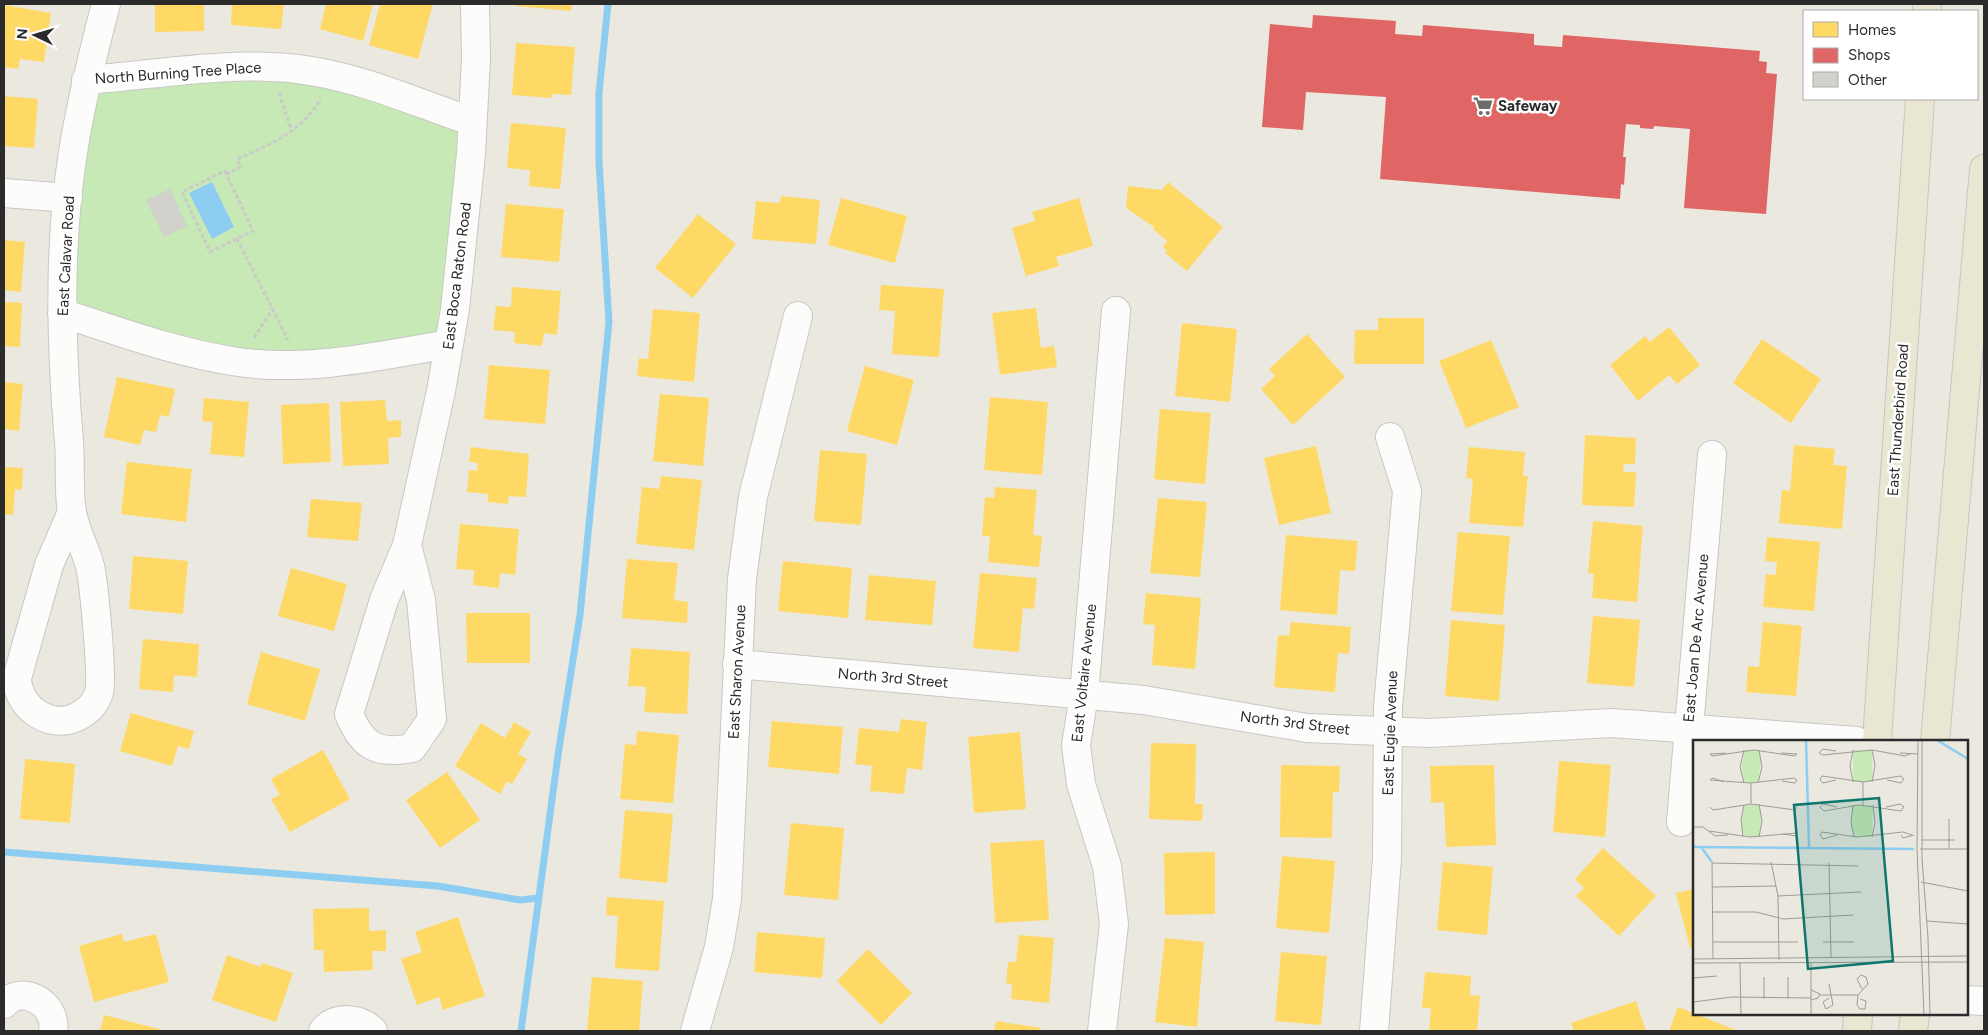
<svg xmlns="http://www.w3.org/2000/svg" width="1988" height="1035" viewBox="0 0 1988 1035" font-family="Figtree,sans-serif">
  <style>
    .green { fill: #c6e9b6 }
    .water { fill: #8dcdf2 }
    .homes { fill: #ffd966 }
    .shops { fill: #e06666 }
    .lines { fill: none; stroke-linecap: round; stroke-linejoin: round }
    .stream { stroke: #8dcdf2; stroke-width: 7 }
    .building { fill: #d3d1cc }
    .minor-casing { stroke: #c8c7c6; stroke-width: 30 }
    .major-casing { stroke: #c5c5c1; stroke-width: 30 }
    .path { stroke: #cacac8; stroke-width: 3; stroke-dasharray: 4 2.5; stroke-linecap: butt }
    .minor { stroke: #fcfcfa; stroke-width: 28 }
    .major { stroke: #e9e6d2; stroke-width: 28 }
    .labels { text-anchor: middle; stroke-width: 5; stroke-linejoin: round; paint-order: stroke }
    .street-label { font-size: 15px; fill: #2b2b2b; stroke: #fff }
    .poi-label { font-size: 15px; font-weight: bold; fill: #2b2b2b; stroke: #fff; text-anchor: start }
    .inset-river { fill: none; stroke: #8dcdf2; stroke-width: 2.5 }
    .inset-road { fill: none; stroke: #9e9c98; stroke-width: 1 }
    .view { fill: #0f766e; fill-opacity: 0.15; stroke: #0f766e; stroke-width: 2.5 }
    .inset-edge { fill: none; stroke: #2b2b2b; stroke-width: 2.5 }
  </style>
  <rect width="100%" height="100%" fill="#ebe8e0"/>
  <path class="green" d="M271 67 471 121 449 344 301 365 62 313 86 80Z"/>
  <path class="water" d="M212 182 234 227 212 239 189 193Z"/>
  <path class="homes" d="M155 4H204V31L155 32Z
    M232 4H284L281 29 231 25Z
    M326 4H373L363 41 320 29Z
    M380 4H433L418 59 369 45Z
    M516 4H572L571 11 516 6Z
    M4 5 51 13 44 62 20 59 18 69 4 67Z
    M516 43 575 47 571 95 552 94V98L512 95Z
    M4 96 38 99 34 148 4 146Z
    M511 123 566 128 560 189 529 186 530 170 507 168Z
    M1168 182 1223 227 1187 271 1165 253 1167 250 1163 247 1167 241 1153 229 1154 227 1126 208 1128 186 1162 190Z
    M781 196 820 200 816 244 752 239 756 201 780 203Z
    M841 198 907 216 895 263 828 245Z
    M1079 198 1093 246 1056 257 1059 266 1026 276 1012 228 1035 221 1032 212Z
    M506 204 564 209 559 262 501 257Z
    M698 214 736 244 693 298 655 268Z
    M4 240 25 242 21 292 4 290Z
    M881 285 944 289 939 357 892 354 895 311 879 310Z
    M512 287 561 291 557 335 544 333 542 346 514 343 515 332 493 330 496 306 511 307Z
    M4 302 22 303 20 347 4 346Z
    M1036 308 1041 348 1054 346 1057 367 1000 375 992 313Z
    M653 309 700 313 694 382 637 376 639 358 648 359Z
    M1378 318H1424V364H1354L1355 330H1378Z
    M1182 323 1237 329 1230 402 1175 396Z
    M1669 327 1700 365 1677 384 1669 375 1638 401 1610 365 1645 336 1650 342Z
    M1307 334 1345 377 1293 425 1261 389 1275 376 1269 369Z
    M1762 339 1821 379 1791 423 1733 383Z
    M1491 340 1519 407 1466 428 1439 361Z
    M489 365 550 370 545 424 484 419Z
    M865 366 914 380 897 445 847 431Z
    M117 377 175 389 169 417 160 415 156 432 144 430 140 445 104 437Z
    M4 382 23 384 19 431 4 429Z
    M660 394 709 398 703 466 653 461Z
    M990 397 1048 402 1042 475 984 470Z
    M204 398 249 402 244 457 210 454 213 422 202 421Z
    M385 400 387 421 401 420V437L388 438 389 464 343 466 340 402Z
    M329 403 331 462 283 464 281 405Z
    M1160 409 1211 413 1205 484 1154 479Z
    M1585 435 1636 438 1635 464H1624L1623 472H1636L1634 507 1582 505Z
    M1794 445 1835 449 1833 465 1847 466 1842 529 1779 523 1782 490 1790 491Z
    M1316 446 1331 513 1279 525 1264 458Z
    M471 447 529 454 526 497 509 496 508 504 488 502V494L467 492 469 470 477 471 478 463 469 462Z
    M1469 447 1525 452 1523 476H1528L1523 527 1469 523 1473 479 1466 478Z
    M820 450 867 454 861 525 814 521Z
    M127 462 192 469 186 522 121 514Z
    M4 467 23 468 22 490 15 489 13 515 4 514Z
    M661 476 702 480 694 550 636 544 642 487 659 489Z
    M995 487 1037 490 1033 535 1042 536 1039 567 988 562 990 536H982L985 497 994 498Z
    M1158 498 1207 502 1200 577 1150 573Z
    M311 499 362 503 358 541 307 537Z
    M1593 521 1643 526 1637 602 1592 598 1594 574 1588 573Z
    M460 524 519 529 515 575 500 573 499 588 473 585 474 570 456 569Z
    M1458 532 1510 536 1503 615 1451 611Z
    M1286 535 1358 541 1355 571 1340 570 1337 615 1280 610Z
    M1767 537 1820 542 1814 611 1763 607 1766 574 1776 575 1777 562 1765 561Z
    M133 556 188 561 183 614 129 609Z
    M627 559 678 563 674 600 688 602 687 623 622 618Z
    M783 561 852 568 848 618 778 611Z
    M291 568 347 584 334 631 278 616Z
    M980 573 1037 578 1034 609 1023 608 1019 652 973 648Z
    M869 575 936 581 932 625 865 620Z
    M1146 593 1201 598 1195 669 1152 665 1155 625 1143 624Z
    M466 613H530V663H467Z
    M1593 616 1640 620 1634 687 1587 683Z
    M1451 620 1505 625 1499 701 1445 696Z
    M1291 622 1351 627 1349 654 1338 653 1335 692 1274 687 1278 635 1289 636Z
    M1763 622 1802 626 1796 696 1746 692 1748 666 1759 667Z
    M143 639 199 644 197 677 174 675 173 692 139 689Z
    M631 648 690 652 687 714 644 712 646 687 628 686Z
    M261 652 320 669 305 721 247 704Z
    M131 713 194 731 189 749 178 746 172 766 120 751Z
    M901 719 927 722 922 770 907 768 904 794 870 791 872 766 855 764 859 728 899 732Z
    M772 721 843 727 839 774 768 767Z
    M514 722 531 732 518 754 527 759 512 784 507 781 500 794 455 766 481 723 505 738Z
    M637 731 679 735 673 803 620 799 625 744 636 745Z
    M1020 732 1026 809 974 813 968 737Z
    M1151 743 1196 744 1195 804H1203L1202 821 1149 819Z
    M323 750 350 799 290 832 271 799 280 795 271 779Z
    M25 759 75 764 70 823 20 819Z
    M1559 761 1611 765 1605 837 1553 832Z
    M1281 765 1340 766 1339 792H1333L1332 838 1280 837Z
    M1494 765 1496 845 1446 847 1444 802 1431 803 1430 766Z
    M447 772 480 820 440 848 406 800Z
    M625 810 673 814 667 883 619 878Z
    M791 823 844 828 838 900 784 895Z
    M1044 840 1049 920 995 923 990 843Z
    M1603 848 1656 896 1619 936 1576 896 1584 888 1575 879Z
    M1215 852V914L1165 915 1164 853Z
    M1282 856 1335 861 1329 933 1276 928Z
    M1443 862 1493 867 1487 935 1437 930Z
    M1694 889V947L1690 948 1676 893Z
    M607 897 664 901 659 971 615 968 618 916 606 915Z
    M369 908V931L386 930V951H372L373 970 324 972 323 950H314L313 909Z
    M458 917 485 996 443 1010 439 997 417 1005 401 959 422 952 415 932Z
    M757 932 825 938 822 978 754 972Z
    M122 934 124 942 156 934 169 982 94 1002 79 946Z
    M1019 935 1054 938 1049 1003 1011 999 1012 984 1006 983 1008 962H1016Z
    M1165 938 1204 942 1197 1027 1155 1022Z
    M868 949 912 993 881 1025 837 981Z
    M1281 952 1327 956 1321 1025 1275 1021Z
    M227 955 261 967 262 963 293 973 276 1022 212 1000Z
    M1425 972 1471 976 1470 995 1480 996 1477 1031H1429L1431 1008H1422Z
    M592 977 643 981 639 1031H587Z
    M1636 1001 1646 1031H1574L1571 1023Z
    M1678 1007 1738 1031H1669Z
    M104 1015 163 1030V1031H100Z
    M996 1021 1041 1028 1040 1031H994Z"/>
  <path class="shops" d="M1313 15 1396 21 1395 34 1422 36 1423 25 1534 34V45L1562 47 1563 35 1760 51 1759 61 1767 62 1766 73 1777 74 1766 214 1684 208 1690 129 1654 126 1653 129 1640 128V125L1626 124 1623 157H1626L1624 185 1621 184 1620 199 1380 179 1386 97 1306 92 1303 130 1262 127 1270 24 1312 28Z"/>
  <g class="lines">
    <path class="stream" d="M4 852 438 886 520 900 539 898
      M521 1031 558 755 580 615 609 322 599 161V93L608 4"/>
  </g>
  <path class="building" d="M170 189 187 226 164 237 146 200Z"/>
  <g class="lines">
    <defs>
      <path id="minor" d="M86 80C156 75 227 61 297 69 358 76 414 102 471 121
        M4 193 68 198
        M62 313C120 332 177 353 238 362 307 372 381 356 449 344
        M72 512 49 565 17 678C18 711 56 734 85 712 91 708 96 701 99 693 103 678 94 584 90 566 85 548 75 530 72 512 68 490 71 465 69 442 61 346 58 247 73 152 81 102 93 53 106 4
        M407 545 421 600 432 719 412 748C377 755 362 746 349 714L384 600 407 545 441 391 455 309 471 154 476 59 475 4
        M737 664 1144 700 1307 728 1430 733 1612 723 1856 741
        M1681 822 1712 455
        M1967 1000 1984 1001
        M4 1004C23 983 58 1005 53 1031
        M323 1031C335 1016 360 1017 373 1031
        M695 1031 719 947 727 899 742 579 753 497 798 316
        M1102 1031 1114 924 1107 866 1081 784 1076 745 1084 695 1116 311
        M1374 1031 1387 858 1388 707 1407 491 1390 437"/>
      <path id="major" d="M1927 11V4
        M1877 741 1920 99
        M1935 741 1984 169
        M1857 1031 1858 1014
        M1913 1031 1915 1014"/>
    </defs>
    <use href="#minor" class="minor-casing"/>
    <use href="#major" class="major-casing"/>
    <path class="path" d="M279 93 292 132
      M225 171 253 231 210 252 182 192Z
      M226 174 241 167 237 159C272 143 301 133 321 98
      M237 239 288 340
      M254 338 273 308"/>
    <use href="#minor" class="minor"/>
    <use href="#major" class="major"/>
  </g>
  <defs>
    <symbol id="supermarket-bare" viewBox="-9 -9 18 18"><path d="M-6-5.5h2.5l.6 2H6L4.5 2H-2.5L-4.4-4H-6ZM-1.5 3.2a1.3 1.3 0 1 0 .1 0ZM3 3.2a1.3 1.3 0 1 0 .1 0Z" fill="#6e6d6a" stroke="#fff" stroke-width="2.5" paint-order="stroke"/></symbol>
  </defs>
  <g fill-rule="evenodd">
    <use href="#supermarket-bare" x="1469" y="92" width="28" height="28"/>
  </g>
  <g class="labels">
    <g class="street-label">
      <text transform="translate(178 73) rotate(-4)" y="5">North Burning Tree Place</text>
      <text transform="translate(66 256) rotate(-87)" y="5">East Calavar Road</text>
      <text transform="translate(457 276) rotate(-83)" y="5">East Boca Raton Road</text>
      <text transform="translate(1898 420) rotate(-86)" y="5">East Thunderbird Road</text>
      <text transform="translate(1696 638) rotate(-85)" y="5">East Joan De Arc Avenue</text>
      <text transform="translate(737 672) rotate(-87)" y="5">East Sharon Avenue</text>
      <text transform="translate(1084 673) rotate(-84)" y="5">East Voltaire Avenue</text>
      <text transform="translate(893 678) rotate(5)" y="5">North 3rd Street</text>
      <text transform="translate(1295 723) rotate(7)" y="5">North 3rd Street</text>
      <text transform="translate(1390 733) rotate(-88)" y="5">East Eugie Avenue</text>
    </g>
    <g class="poi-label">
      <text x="1498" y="111">Safeway</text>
    </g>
  </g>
  <g transform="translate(1693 740)">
    <rect width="275" height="275" fill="#ebe8e0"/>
    <path d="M51 10H66L68 22 65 43H51L48 32ZM160 10H179V42H160ZM66 64 69 75 66 97H57L50 94 48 86 51 65ZM160 65H180L179 97H161L158 85Z" fill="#c6e9b6"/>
    <path class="inset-river" d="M113 0 116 108M244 0 275 19M0 107 221 109M8 107 19 122"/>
    <path class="inset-road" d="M225 0 224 109 231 275M229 0V118L235 198 237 275M160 10 157 26 160 42M179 10 182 25 179 42M88 13 104 14M126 13 130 15 179 10 212 16 217 14M126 13 130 9 143 11M207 13 225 14M17 14 19 16 61 10 101 16 104 14M17 14 33 13M17 40 58 43 101 38 104 40M17 40 20 38 31 42M127 40 129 36 170 42 207 36 211 39M127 40 130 43 143 40M194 40 208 43 211 39M89 41 102 43 104 40M170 42V65M51 43 47 27 51 10M65 43 69 27 66 10M58 64V43M160 65 158 82 161 97M17 67 20 70 58 64 102 70 104 67M127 67 131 71 166 65 208 71 211 67M127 67 130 64 144 67M193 67 207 64 211 67M0 87H10L22 96 35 95M16 91 57 97 104 93M90 94 103 96 104 93M127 95 129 92 164 97 210 92 219 95M127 95 130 99 144 95M208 95 210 98 221 95M50 97 48 80 51 65M66 97 69 81 66 64M179 97 182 83 180 65M228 100H262M227 109H275M256 109V79M78 122 85 156 86 220M136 123 138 218M228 142 275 151M19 147 83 146M85 156 168 152M20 172H63L90 179 160 175M234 181 275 184M20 202H105M130 202H161M0 219 275 216M20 219 19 123 165 126M47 222 48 275M118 222V275M0 223 275 222M95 237V259M0 238 24 236M118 250 127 254 125 258 118 260M126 255H165M136 258 130 262 133 269 140 265 136 244M71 259V237M167 259 173 261 172 269H167L164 265 165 255 175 244 173 237 168 235 164 239 169 249M0 262 39 257 118 258"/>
    <path class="view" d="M186 58 200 221 115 229 101 65Z"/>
    <rect width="275" height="275" class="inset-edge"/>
  </g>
  <rect width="1988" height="1035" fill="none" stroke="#2b2b2b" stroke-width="10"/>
  <rect x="1803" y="10" width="175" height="90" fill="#ffffff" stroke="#aaaaaa"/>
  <rect x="1813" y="22" width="25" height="15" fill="#ffd966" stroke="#aaaaaa"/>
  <text x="1848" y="35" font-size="15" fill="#2b2b2b">Homes</text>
  <rect x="1813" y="48" width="25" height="15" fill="#e06666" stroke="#aaaaaa"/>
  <text x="1848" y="60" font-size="15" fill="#2b2b2b">Shops</text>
  <rect x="1813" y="72" width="25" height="15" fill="#d3d1cc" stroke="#aaaaaa"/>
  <text x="1848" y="85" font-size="15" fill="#2b2b2b">Other</text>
  <g transform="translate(35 35) rotate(275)" stroke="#ffffff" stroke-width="4" paint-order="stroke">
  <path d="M0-4L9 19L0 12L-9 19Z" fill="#2b2b2b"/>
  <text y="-8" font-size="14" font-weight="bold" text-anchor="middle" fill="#2b2b2b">N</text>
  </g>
</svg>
